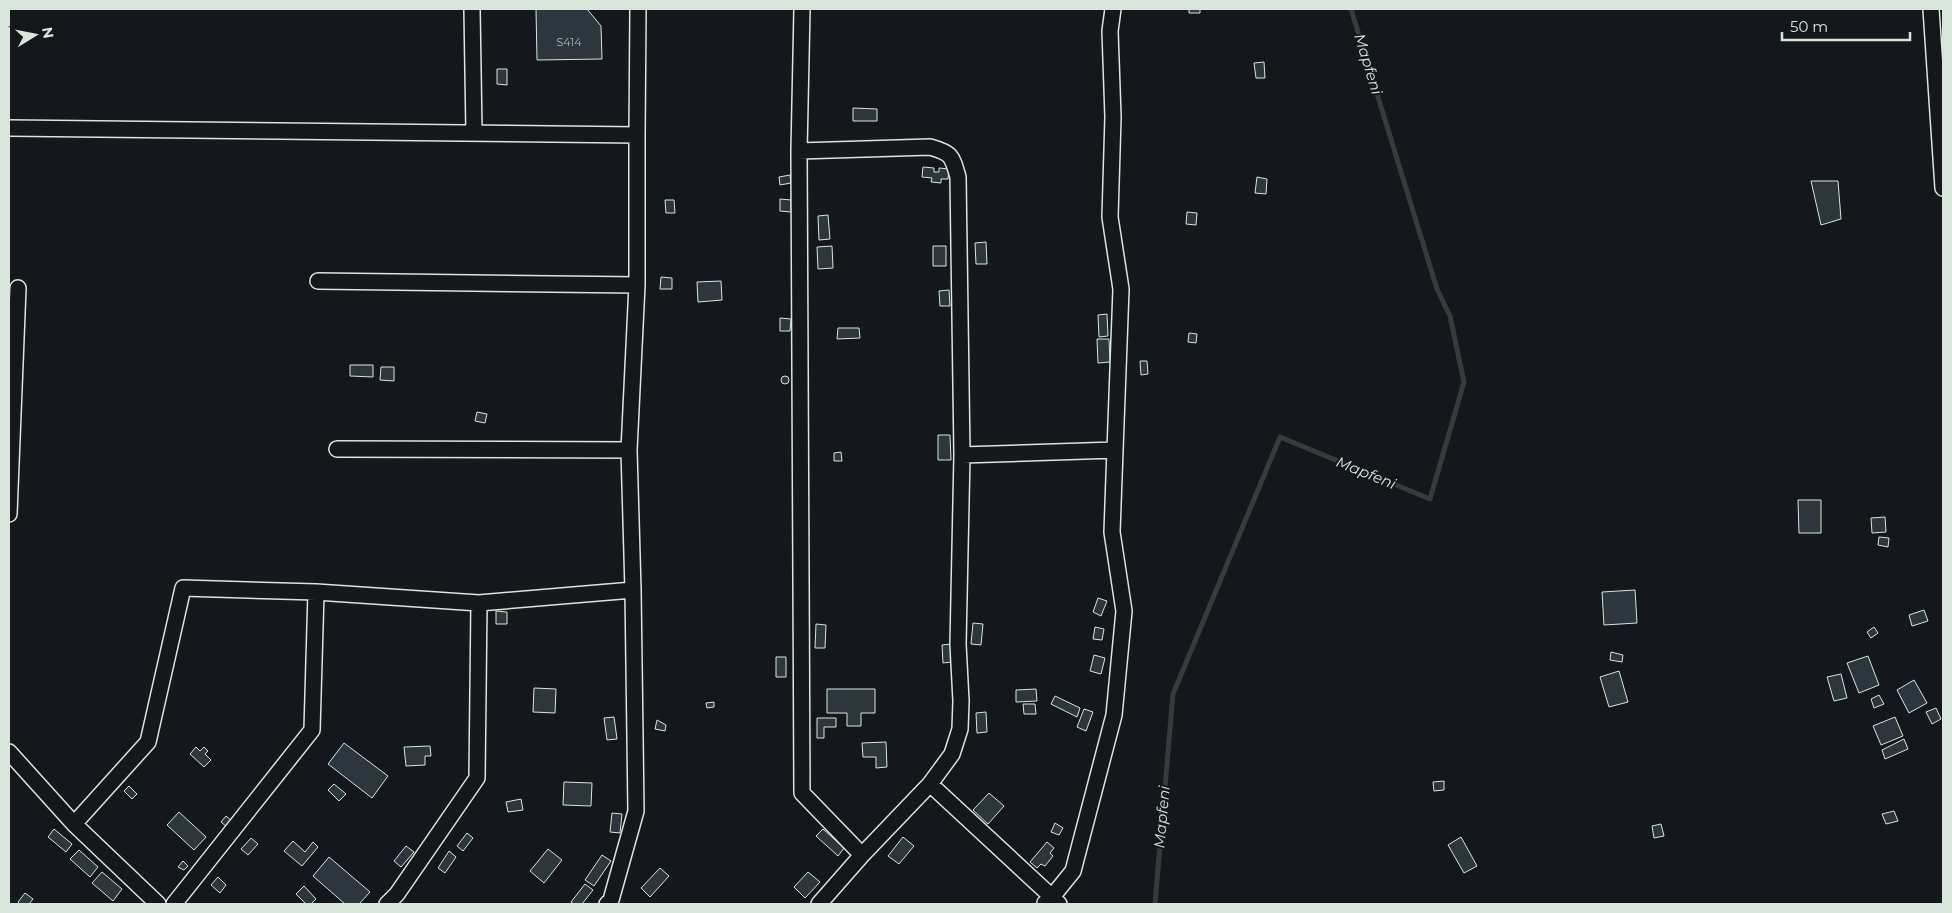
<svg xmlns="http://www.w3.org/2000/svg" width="1952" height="913" viewBox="0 0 1952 913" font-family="Montserrat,sans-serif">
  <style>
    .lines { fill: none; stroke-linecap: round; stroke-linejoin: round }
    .stream { stroke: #363b3e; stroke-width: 5 }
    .building { fill: #2c363c; stroke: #d8e6dc }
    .street-casing { stroke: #d8e6dc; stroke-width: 18 }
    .street { stroke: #14181c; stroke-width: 15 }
    .labels { text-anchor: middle; stroke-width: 4; stroke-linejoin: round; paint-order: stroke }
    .number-label { font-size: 11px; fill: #adbab4 }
    .water-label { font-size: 15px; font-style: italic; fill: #d8e6dc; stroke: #14181c }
  </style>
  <rect width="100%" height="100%" fill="#14181c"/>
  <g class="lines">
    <path class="stream" d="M1155 904 1173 694 1280 437 1430 499 1464 382 1450 316 1437 289 1351 9"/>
  </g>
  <path class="building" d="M536 9H587L601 26 602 59 537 60Z
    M1189 9H1200V13H1189Z
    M1264 62 1265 78H1256L1254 63Z
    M497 69H507V85L497 84Z
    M853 108 877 109V121H853Z
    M923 167 934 168V172H939V168L949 169 948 179H941V183L931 182 932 178 922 177Z
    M790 175 791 183 780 185 779 177Z
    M1257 177 1267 179 1266 194 1255 193Z
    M1811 181H1838L1841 219 1821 225Z
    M780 199 791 200V212L780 211Z
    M665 200H674L675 213H666Z
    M1187 212 1197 213 1196 225 1186 224Z
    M828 215 830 239 819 240 818 216Z
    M986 242 987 264H976L975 243Z
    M832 246 833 268 818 269 817 247Z
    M933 246H946V266H933Z
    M661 277 672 278V289H660Z
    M721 281 722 300 698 302 697 282Z
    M949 290 950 306H940L939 291Z
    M1107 314 1108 336 1099 337 1098 315Z
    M780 318 791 319 790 331H780Z
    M838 328H859L860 338 837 339Z
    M1189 333 1197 334 1196 343 1188 342Z
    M1097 339H1109L1110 362 1098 363Z
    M1140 361H1147L1148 374 1141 375Z
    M350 365H373V377L350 376Z
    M381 367H394V381L380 380Z
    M781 380a4 4 0 1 1 8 0a4 4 0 1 1-8 0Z
    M477 412 487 414 485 423 475 421Z
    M938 435H950L951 460H938Z
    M841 452 842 461H834V453Z
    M1798 500H1821V533H1799Z
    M1885 517 1886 532 1872 533 1871 518Z
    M1879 537 1889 538 1888 547 1878 545Z
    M1635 590 1637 623 1604 625 1602 592Z
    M1098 598 1107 601 1101 616 1093 612Z
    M1924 610 1928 621 1912 626 1909 615Z
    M496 611 507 612V624H496Z
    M973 623 983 624 981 645 971 644Z
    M816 624 826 625 825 648H815Z
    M1095 627 1104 629 1102 640 1093 639Z
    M1874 627 1878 633 1871 638 1867 632Z
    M951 644 952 662 943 663 942 645Z
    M1611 652 1623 655 1622 662 1610 660Z
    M1094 655 1105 658 1101 674 1090 671Z
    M1868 656 1879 685 1859 693 1847 663Z
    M776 657H786V677H776Z
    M1619 671 1628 702 1609 707 1600 677Z
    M1841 674 1847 698 1834 701 1827 677Z
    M1914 680 1927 703 1909 713 1897 690Z
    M534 688 556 689 555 713 533 712Z
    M827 689H875V713H861V726H847V713H827Z
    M1036 689 1037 701 1016 702V690Z
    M1879 695 1884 704 1874 708 1871 699Z
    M1055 696 1080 708 1077 717 1051 704Z
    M714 702V707L707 708 706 703Z
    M1023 704H1035L1036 714H1024Z
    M1936 708 1941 719 1932 724 1926 712Z
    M1084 709 1093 712 1086 731 1077 727Z
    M986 712 987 732 977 733 976 713Z
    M614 717 617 739 607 740 604 718Z
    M1895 717 1903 736 1881 745 1873 726Z
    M817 718H836V727H824V738H817Z
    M657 720 666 725 665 731 655 729Z
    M1904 739 1908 749 1885 759 1882 750Z
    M886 742 887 767 876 768V757H863L862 743Z
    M344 743 388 776 372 798 328 764Z
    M430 746 431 756H425V765L406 766 404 747Z
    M196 747 200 751 204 747 208 751 205 754 211 760 204 767 190 754Z
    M1444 781V790L1434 791 1433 782Z
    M564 782 592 783 591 806 563 805Z
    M334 784 346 794 339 801 328 790Z
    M129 786 137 794 132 799 124 791Z
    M989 793 1004 806 988 824 973 810Z
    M521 799 523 810 508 812 506 802Z
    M1894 811 1898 821 1886 824 1882 814Z
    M179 812 206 837 194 850 167 825Z
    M612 813 622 814 620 833 610 832Z
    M226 816 232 821 227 827 221 822Z
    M1055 823 1063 828 1059 835 1051 832Z
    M1661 824 1664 836 1654 838 1652 826Z
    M54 829 72 844 66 852 48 837Z
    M823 829 844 848 838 856 816 836Z
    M467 833 473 838 463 851 457 846Z
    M903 837 914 846 899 864 888 856Z
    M1461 837 1477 866 1464 873 1448 845Z
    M251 838 258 844 248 855 241 849Z
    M293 841 305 852 313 842 318 847 302 866 284 851Z
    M1047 842 1054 848 1050 853 1053 856 1045 866 1041 864 1037 868 1030 862Z
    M406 846 414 852 401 867 394 861Z
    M548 849 562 860 544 883 530 871Z
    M79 850 98 867 90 877 70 859Z
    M449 851 456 857 445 873 438 868Z
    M602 855 611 861 594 886 585 880Z
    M329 857 370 892 359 904H345L313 876Z
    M183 861 188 866 184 870 178 867Z
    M660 868 669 876 650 897 641 888Z
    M102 872 122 889 113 901 92 883Z
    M808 872 820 882 805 898 794 887Z
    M218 877 226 885 220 893 211 885Z
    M585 884 593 890 582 904H574L571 902Z
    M304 886 316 899 311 904H306L296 894Z
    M25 893 33 899 29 904H20L18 902Z"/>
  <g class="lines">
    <defs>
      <path id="street" d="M472 9 474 133
        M802 9 799 151 802 793 862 855
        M1113 9 1110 31 1113 117 1110 217 1121 289 1115 450
        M1931 9 1943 188
        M9 128 637 135 638 9
        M799 151 930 147C952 153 952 156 958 177L962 455 958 644 961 701 960 729 952 754 930 784 862 855 819 904
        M318 281 637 285
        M337 449 629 450
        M962 455 1115 450 1112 532 1124 611 1114 715 1073 871 1052 897 1059 904
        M9 514 18 288
        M9 752 74 824 158 904
        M930 784 1052 897 1045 903
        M74 824 148 742 183 588 316 592 479 603 633 590 629 450 637 285V135
        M174 904 312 730 316 592
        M387 904 397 894 477 778 479 603
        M607 904 611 900 636 811 633 590"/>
    </defs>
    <use href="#street" class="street-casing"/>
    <use href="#street" class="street"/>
  </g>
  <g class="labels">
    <g class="number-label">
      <text x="569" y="46">S414</text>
    </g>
    <g class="water-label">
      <text transform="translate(1368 64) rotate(73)" y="5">Mapfeni</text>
      <text transform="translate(1366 473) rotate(22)" y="5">Mapfeni</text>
      <text transform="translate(1162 817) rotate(-85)" y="5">Mapfeni</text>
    </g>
  </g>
  <rect width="1952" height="913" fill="none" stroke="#d8e6dc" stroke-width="20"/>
  <g transform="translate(35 35) rotate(80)" stroke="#14181c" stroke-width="4" paint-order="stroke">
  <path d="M0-4L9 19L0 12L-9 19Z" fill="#d8e6dc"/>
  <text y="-8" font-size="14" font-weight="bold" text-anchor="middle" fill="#d8e6dc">N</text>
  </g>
  <path d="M1782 32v8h128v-8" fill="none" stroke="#d8e6dc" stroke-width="2.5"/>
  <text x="1790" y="32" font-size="15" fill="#d8e6dc" stroke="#14181c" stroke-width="4" paint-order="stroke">50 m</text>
</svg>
